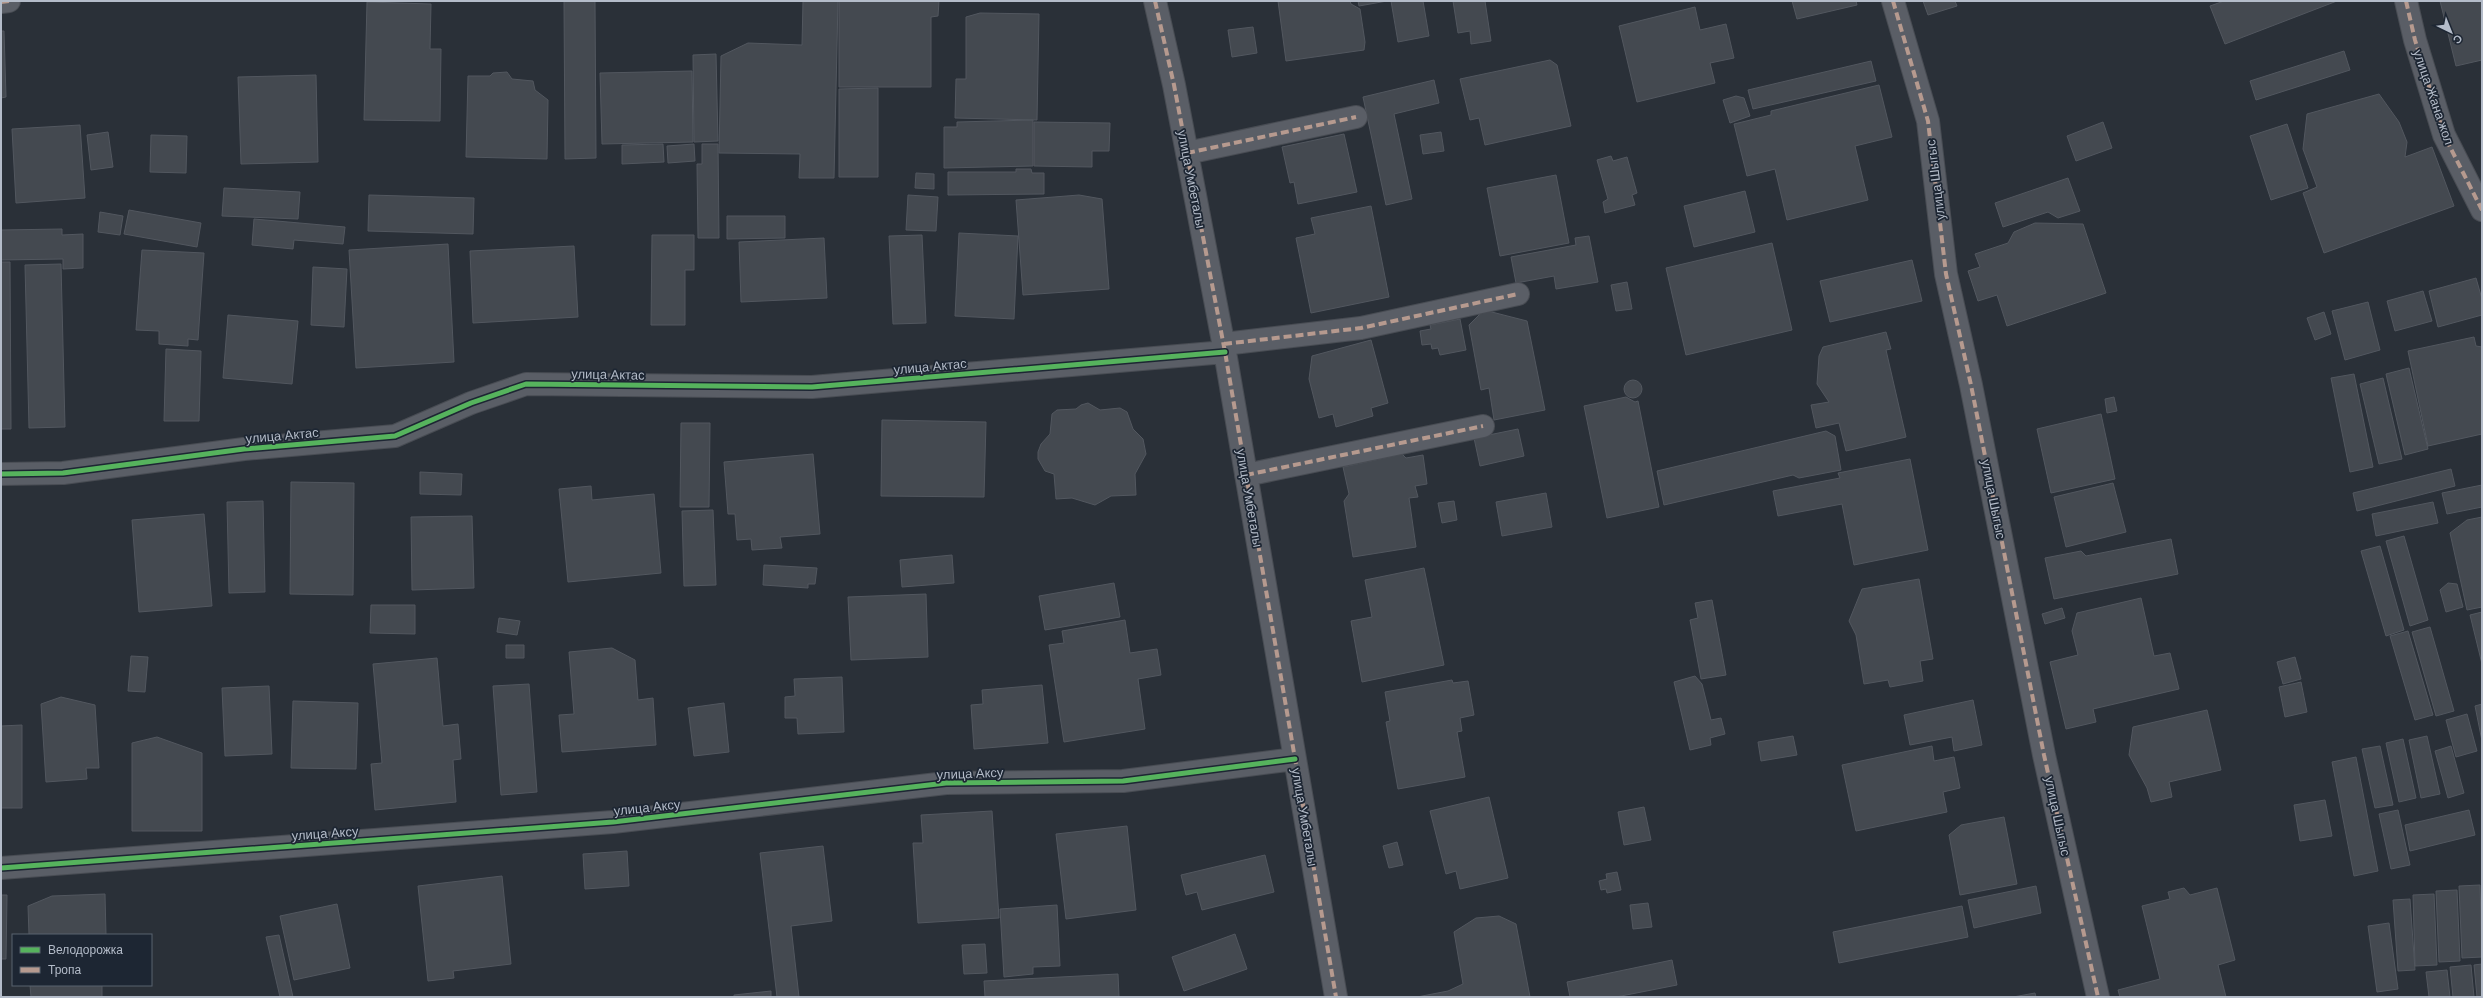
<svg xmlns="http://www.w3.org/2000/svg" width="2483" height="998" viewBox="0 0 2483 998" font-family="'DM Sans',sans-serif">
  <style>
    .building { fill: #444950; stroke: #52575f }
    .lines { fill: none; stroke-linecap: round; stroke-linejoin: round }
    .street-casing { stroke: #484c53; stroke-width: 24 }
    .street { stroke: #5a5e66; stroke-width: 22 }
    .quiet { stroke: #b69a8f; stroke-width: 4; stroke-dasharray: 8 4; stroke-linecap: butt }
    .cycleway-casing { stroke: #1d2633; stroke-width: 8 }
    .cycleway { stroke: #56b35d; stroke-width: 5 }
    .labels { text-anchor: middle; stroke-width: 3.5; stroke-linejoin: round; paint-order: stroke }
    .street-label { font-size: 13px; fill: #b4bcc9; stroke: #1d2633 }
  </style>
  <rect width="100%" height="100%" fill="#2a3038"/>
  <path class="building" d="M564 1H595L596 158 565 159Z
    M803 1H838L834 178H799L800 154 719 153 721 56 748 43 802 45Z
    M839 1H939L938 16 931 17V87H839Z
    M1278 1H1350L1351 4 1360 9 1365 42 1364 50 1286 61Z
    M1358 1H1387L1359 6Z
    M1391 1H1423L1429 36 1398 42Z
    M1453 1H1485L1491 41 1471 44 1470 31 1458 33Z
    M1792 1H1856L1857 5 1797 19Z
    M1923 1H1955L1957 6 1928 15Z
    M2224 1H2337L2225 44 2210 6Z
    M2440 1H2482V60L2456 66Z
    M367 2 431 4 430 49H441L440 121 364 120Z
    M1695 7 1700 30 1726 24 1734 58 1710 63 1715 83 1637 102 1619 26Z
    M980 13 1039 14 1037 120 955 118 956 79H966V17Z
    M1253 27 1257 53 1232 57 1228 30Z
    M1 31H4L6 97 1 98Z
    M2344 51 2350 70 2256 100 2250 81Z
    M716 54 718 141 694 142 693 55Z
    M1550 60 1557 65 1571 126 1485 145 1479 118 1470 120 1460 79Z
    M1871 61 1876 81 1753 109 1748 90Z
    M692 71 693 142 602 144 600 73Z
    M507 72 512 79 533 81 535 90 548 100 547 159 466 157 468 76H490L493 73Z
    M316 75 318 162 241 164 238 77Z
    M1434 80 1439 103 1394 114 1412 199 1386 205 1363 97Z
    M1879 85 1892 137 1855 146 1868 200 1787 220 1775 169 1747 176 1734 124 1771 115V111Z
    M878 88V177H839V89Z
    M2379 94 2399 122 2407 142 2405 157 2432 147 2454 206 2324 253 2303 193 2317 187 2303 149 2307 114Z
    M1736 96 1744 98 1750 116 1730 123 1723 100Z
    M1033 120V166L944 168V127H957V122Z
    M1034 122 1110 123 1109 151H1092V167L1034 166Z
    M2103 122 2112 148 2076 161 2067 136Z
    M2287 124 2308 188 2271 200 2250 136Z
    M80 125 85 198 16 203 12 129Z
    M108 132 113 167 91 170 87 135Z
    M1441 132 1444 151 1423 154 1420 135Z
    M1344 134 1357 192 1298 204 1294 182 1290 183 1282 147Z
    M151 135 187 136 186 173 150 172Z
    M663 144 664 162 622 164V145Z
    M694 144 695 161 668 163 667 146Z
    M702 144H718L719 238H698L697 164H702Z
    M1611 156 1613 161 1627 157 1637 193 1632 195 1635 205 1605 213 1603 202 1608 199 1597 160Z
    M1016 169H1031L1032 173H1044V194L948 195V172H1016Z
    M916 173 934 174V189L915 188Z
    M1556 175 1569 243 1500 256 1487 188Z
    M2068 178 2080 211 2058 218 2048 212 2003 227 1995 203Z
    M224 188 300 192 298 219 222 216Z
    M1745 191 1755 232 1694 247 1684 206Z
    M369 195 474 198 473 234 368 231Z
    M908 195 938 197 936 231 906 230Z
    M1079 195 1102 199 1109 289 1023 295 1016 200Z
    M1371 206 1389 297 1311 313 1296 238 1315 234 1311 218Z
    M129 210 201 223 197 247 124 234Z
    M100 212 123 216 120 235 98 232Z
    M727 216H785V238L727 239Z
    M254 219 345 227 343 244 294 240 293 249 252 245Z
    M2035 223 2083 224 2106 293 2007 326 1997 295 1978 301 1968 271 1980 267 1975 254 2008 243 2014 232Z
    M62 229V235L83 234V268L63 269V259L1 260V230Z
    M959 233 1018 236 1014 319 955 316Z
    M652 235H694V270H685V325H651Z
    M922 235 926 323 893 324 889 236Z
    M1589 236 1598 282 1556 289 1554 276 1516 283 1511 257 1576 245 1575 238Z
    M824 238 827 298 741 302 739 242Z
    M1772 243 1792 330 1686 355 1666 268Z
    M448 244 454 362 356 368 349 250Z
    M574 246 578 317 473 323 470 251Z
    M142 250 204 253 198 340 188 339V346L159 344V331L136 330Z
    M1912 260 1922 301 1830 322 1820 281Z
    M1 262H10L11 429H1Z
    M61 264 65 427 29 428 25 265Z
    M313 267 347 269 344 327 311 325Z
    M2476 278 2482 299V315L2438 327 2429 291Z
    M1627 282 1632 309 1616 311 1611 285Z
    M2423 291 2432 321 2395 331 2387 301Z
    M2368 302 2380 350 2345 360 2332 311Z
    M1484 310 1527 321 1545 410 1494 420 1489 388 1481 390 1469 325Z
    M2324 312 2331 334 2315 340 2307 318Z
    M228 315 298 321 292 384 223 378Z
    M1460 319 1466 350 1440 355 1438 348 1432 349 1431 344 1422 345 1420 331 1431 329 1430 325Z
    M1886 332 1891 349 1886 350 1906 437 1846 451 1839 423 1816 428 1811 405 1829 402 1817 384 1819 356 1823 347Z
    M2474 337 2476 346 2482 347V434L2428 446 2408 351Z
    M1371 340 1388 403 1371 408 1373 416 1336 427 1333 414 1319 418 1309 379 1312 356Z
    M166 349 201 351 199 421H164Z
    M2409 368 2428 449 2405 455 2386 374Z
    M2354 374 2373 467 2350 472 2331 378Z
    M2383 378 2402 459 2379 464 2360 384Z
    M1624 389a9 9 0 1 1 18 0a9 9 0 1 1-18 0Z
    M1626 397 1635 402 1638 401 1659 507 1607 518 1584 406Z
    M2114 397 2117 411 2107 413 2105 399Z
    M1088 403 1100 410 1120 408 1127 412 1133 429 1143 439 1146 454 1135 474 1136 495 1111 496 1095 505 1072 498 1056 499 1054 474 1045 471 1038 459V452L1041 444 1050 434 1052 414 1057 410 1076 409 1081 405Z
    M2101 414 2115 479 2051 493 2037 429Z
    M882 420 986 422 984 497 881 496Z
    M681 423H710L709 507H680Z
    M1518 429 1524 456 1480 466 1474 438Z
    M1826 431 1835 436 1841 470 1799 478 1793 475 1664 505 1657 471Z
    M813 454 820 534 780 537 782 548 752 550 751 539 737 540 735 514H728L724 462Z
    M1402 454 1406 458 1423 455 1427 484 1415 486 1418 497 1409 498 1416 547 1353 557 1344 501 1349 494 1343 467Z
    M1910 459 1928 550 1854 565 1842 504 1778 516 1773 491 1840 478 1838 473Z
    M2451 469 2455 486 2357 511 2353 493Z
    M420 472 462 474 461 495 420 494Z
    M291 482 354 483 353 595 290 594Z
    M2113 483 2126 532 2066 547 2054 497Z
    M2482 485V507L2447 514 2442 493Z
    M591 486 592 500 654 494 661 573 568 582 559 489Z
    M1546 493 1552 527 1502 536 1496 502Z
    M263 501 265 592 229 593 227 502Z
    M1454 501 1457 520 1442 523 1438 503Z
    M2433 502 2438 523 2376 536 2372 514Z
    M713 510 716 585 684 586 682 511Z
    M204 514 212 606 139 612 132 520Z
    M472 516 474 588 412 590 411 517Z
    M2482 517V607L2467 610 2450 533 2467 520Z
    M2404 536 2428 620 2410 626 2386 541Z
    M2171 539 2178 574 2054 599 2045 558 2081 551 2086 556Z
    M2380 546 2404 630 2386 636 2361 551Z
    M952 555 954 583 902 587 900 560Z
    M764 565 817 568 815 584H808V588L763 585Z
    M1424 568 1444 665 1362 682 1351 621 1372 617 1365 580Z
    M1919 579 1933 659 1920 661 1923 681 1890 687 1888 680 1864 684 1856 635 1849 621 1862 589Z
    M1114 583 1120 617 1045 630 1039 596Z
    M2448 583 2457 584 2463 607 2446 612 2440 590Z
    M926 594 928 657 851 660 848 597Z
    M2141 598 2154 656 2170 653 2179 689 2093 709 2096 722 2066 729 2050 662 2078 655 2072 631 2077 613Z
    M1712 600 1726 675 1701 679 1690 620 1698 618 1695 603Z
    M371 605H415V634L370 633Z
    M2062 608 2065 618 2045 624 2042 614Z
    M2482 612V664L2470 615Z
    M499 618 520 621 517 635 497 632Z
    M1125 620 1130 653 1157 649 1161 675 1138 679 1145 729 1064 742 1049 645 1064 643 1062 631Z
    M2430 627 2454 711 2436 716 2412 632Z
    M2408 631 2433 715 2415 720 2390 636Z
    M506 645H524V658H506Z
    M612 648 635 660 638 700 653 698 656 745 562 752 559 715 574 714 569 652Z
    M131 656 148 657 145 692 128 691Z
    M2295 657 2301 679 2283 684 2277 662Z
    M437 658 443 726 458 724 461 759 453 760 456 802 375 810 371 764 382 763 373 664Z
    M1695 676 1702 684 1711 720 1721 718 1725 734 1710 738 1711 745 1690 750 1674 682Z
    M842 677 844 732 798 734 797 718H785V697L795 696 794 679Z
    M1452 680 1453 683 1468 681 1474 715 1460 718 1462 731 1457 732 1465 777 1398 789 1386 722 1390 721 1385 692Z
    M2301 682 2307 712 2285 717 2279 687Z
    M529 684 537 792 501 795 493 686Z
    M1042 685 1048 743 974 749 971 705 983 704 982 690Z
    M269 686 272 754 225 756 222 688Z
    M61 697 95 705 99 768H86L87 779 46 782 41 704Z
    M1973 700 1982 745 1954 751 1952 737 1910 745 1904 715Z
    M293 701 358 703 356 769 291 768Z
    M724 703 729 752 694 756 688 708Z
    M2482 704V741L2475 706Z
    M2207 710 2221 770 2169 782 2172 797 2151 802 2147 788 2129 755 2133 727Z
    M2467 714 2477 751 2456 757 2446 720Z
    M22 725V808H1V726Z
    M1793 736 1797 755 1761 761 1758 742Z
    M2427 736 2440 794 2421 798 2409 740Z
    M157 737 202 753V831H132V743Z
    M2403 739 2416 798 2399 802 2386 743Z
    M1932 746 1934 761 1954 757 1960 788 1943 792 1947 812 1856 831 1842 765Z
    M2380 746 2393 805 2375 808 2362 749Z
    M2451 746 2464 793 2448 798 2435 751Z
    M2356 757 2378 871 2354 876 2332 762Z
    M1489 797 1508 878 1460 889 1456 871 1446 874 1430 811Z
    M2325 800 2332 836 2300 841 2294 805Z
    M1644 807 1651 840 1624 845 1618 812Z
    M2398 810 2410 865 2391 869 2379 814Z
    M2469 810 2475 835 2410 851 2405 825Z
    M992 811 999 918 918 923 913 843H923L921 815Z
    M2004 817 2017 884 1960 895 1949 835 1961 825Z
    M1127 826 1136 910 1066 919 1056 834Z
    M1397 842 1403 865 1389 868 1383 846Z
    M823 846 832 921 791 926 799 997H777L760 853Z
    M627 851 629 886 585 889 583 854Z
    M1265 855 1274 892 1202 910 1197 892 1186 895 1181 875Z
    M1617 872 1621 890 1607 893 1606 889 1601 890 1599 881 1607 879 1606 874Z
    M502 876 511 964 453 971 454 978 428 981 418 886Z
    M2480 885 2482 957 2462 958 2459 886Z
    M2036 886 2041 913 1974 928 1968 900Z
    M2184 888 2190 895 2217 888 2235 960 2218 965 2226 997H2120L2118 990 2160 979 2142 906 2170 899 2168 892Z
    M2457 890 2460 961 2439 962 2436 891Z
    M105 894 106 935H29L28 906 52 896Z
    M2434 894 2437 965 2415 966 2413 895Z
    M1 895H7L6 959H1Z
    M2410 899 2415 970 2398 971 2393 900Z
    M1648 903 1652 927 1633 929 1630 905Z
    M337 904 350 968 294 980 280 916Z
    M1057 905 1060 966 1033 967V974L1004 977 1000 909Z
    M1962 906 1968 937 1839 963 1833 932Z
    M1499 916 1516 924 1530 997H1417L1448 991 1463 984 1454 932 1476 918Z
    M2389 923 2398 989 2377 992 2368 926Z
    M1235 934 1247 969 1184 991 1172 957Z
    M279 935 293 997H280L266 937Z
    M985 944 987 973 964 974 962 945Z
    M1672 960 1677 985 1616 997H1570L1567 982Z
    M2482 964V997H2477L2474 965Z
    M2471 965 2474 997H2453L2450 967Z
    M2447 970 2450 997H2429L2426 972Z
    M1118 974 1119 997H985L984 981Z
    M30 985H102V997H31Z
    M771 991V997H734V995Z
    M2035 993 2036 997H2013Z"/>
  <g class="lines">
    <defs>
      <path id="street" d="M1155 1 1174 85 1225 352 1336 997
        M1893 1 1928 121 1946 274 1971 385 2044 755 2098 997
        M2406 1 2415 40 2444 135 2482 210
        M1 2 9 1
        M1187 153 1356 117
        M1224 344 1361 328 1518 294
        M1 474 63 473 244 449 395 436 471 403 526 384 812 387 1225 352
        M1246 475 1483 426
        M1 868 613 822 946 783 1123 781 1295 759"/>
    </defs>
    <use href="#street" class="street-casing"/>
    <use href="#street" class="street"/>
    <path class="quiet" d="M1155 1 1174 85 1225 352 1336 997
      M1893 1 1928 121 1946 274 1971 385 2044 755 2098 997
      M2406 1 2415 40 2444 135 2482 210
      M1 2 9 1
      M1187 153 1356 117
      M1224 344 1361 328 1518 294
      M1246 475 1483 426"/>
    <defs>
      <path id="cycleway" d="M1 474 63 473 244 449 395 436 471 403 526 384 812 387 1225 352
        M1 868 613 822 946 783 1123 781 1295 759"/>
    </defs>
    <use href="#cycleway" class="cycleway-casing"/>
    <use href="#cycleway" class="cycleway"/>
  </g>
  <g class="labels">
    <g class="street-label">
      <text transform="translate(2434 97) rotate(71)" y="5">улица Жана жол</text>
      <text transform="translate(1192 179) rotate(79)" y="5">улица Умбеталы</text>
      <text transform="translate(1935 180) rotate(-97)" y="5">улица Шыгыс</text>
      <text transform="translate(930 366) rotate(-5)" y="5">улица Актас</text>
      <text transform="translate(608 374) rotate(1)" y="5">улица Актас</text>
      <text transform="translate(282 435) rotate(-5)" y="5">улица Актас</text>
      <text transform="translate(1250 498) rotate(80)" y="5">улица Умбеталы</text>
      <text transform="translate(1994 499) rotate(79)" y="5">улица Шыгыс</text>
      <text transform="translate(970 773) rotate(-2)" y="5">улица Аксу</text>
      <text transform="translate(647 807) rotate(-6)" y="5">улица Аксу</text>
      <text transform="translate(2058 816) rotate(78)" y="5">улица Шыгыс</text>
      <text transform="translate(1305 817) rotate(80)" y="5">улица Умбеталы</text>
      <text transform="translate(325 833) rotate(-4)" y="5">улица Аксу</text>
    </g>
  </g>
  <rect width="2483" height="998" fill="none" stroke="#b4bcc9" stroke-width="4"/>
  <rect x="12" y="934" width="140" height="52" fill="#1d2633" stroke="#59626f"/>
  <rect x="20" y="947" width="20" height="6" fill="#56b35d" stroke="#59626f"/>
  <text x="48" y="954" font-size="12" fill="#b4bcc9">Велодорожка</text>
  <rect x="20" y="967" width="20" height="6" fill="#b69a8f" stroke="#59626f"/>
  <text x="48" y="974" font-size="12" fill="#b4bcc9">Тропа</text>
  <g transform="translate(2451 32) rotate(137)" stroke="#1d2633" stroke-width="3" paint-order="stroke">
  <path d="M0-3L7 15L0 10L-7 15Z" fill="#b4bcc9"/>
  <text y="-6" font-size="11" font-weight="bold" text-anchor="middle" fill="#b4bcc9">С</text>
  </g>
</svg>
